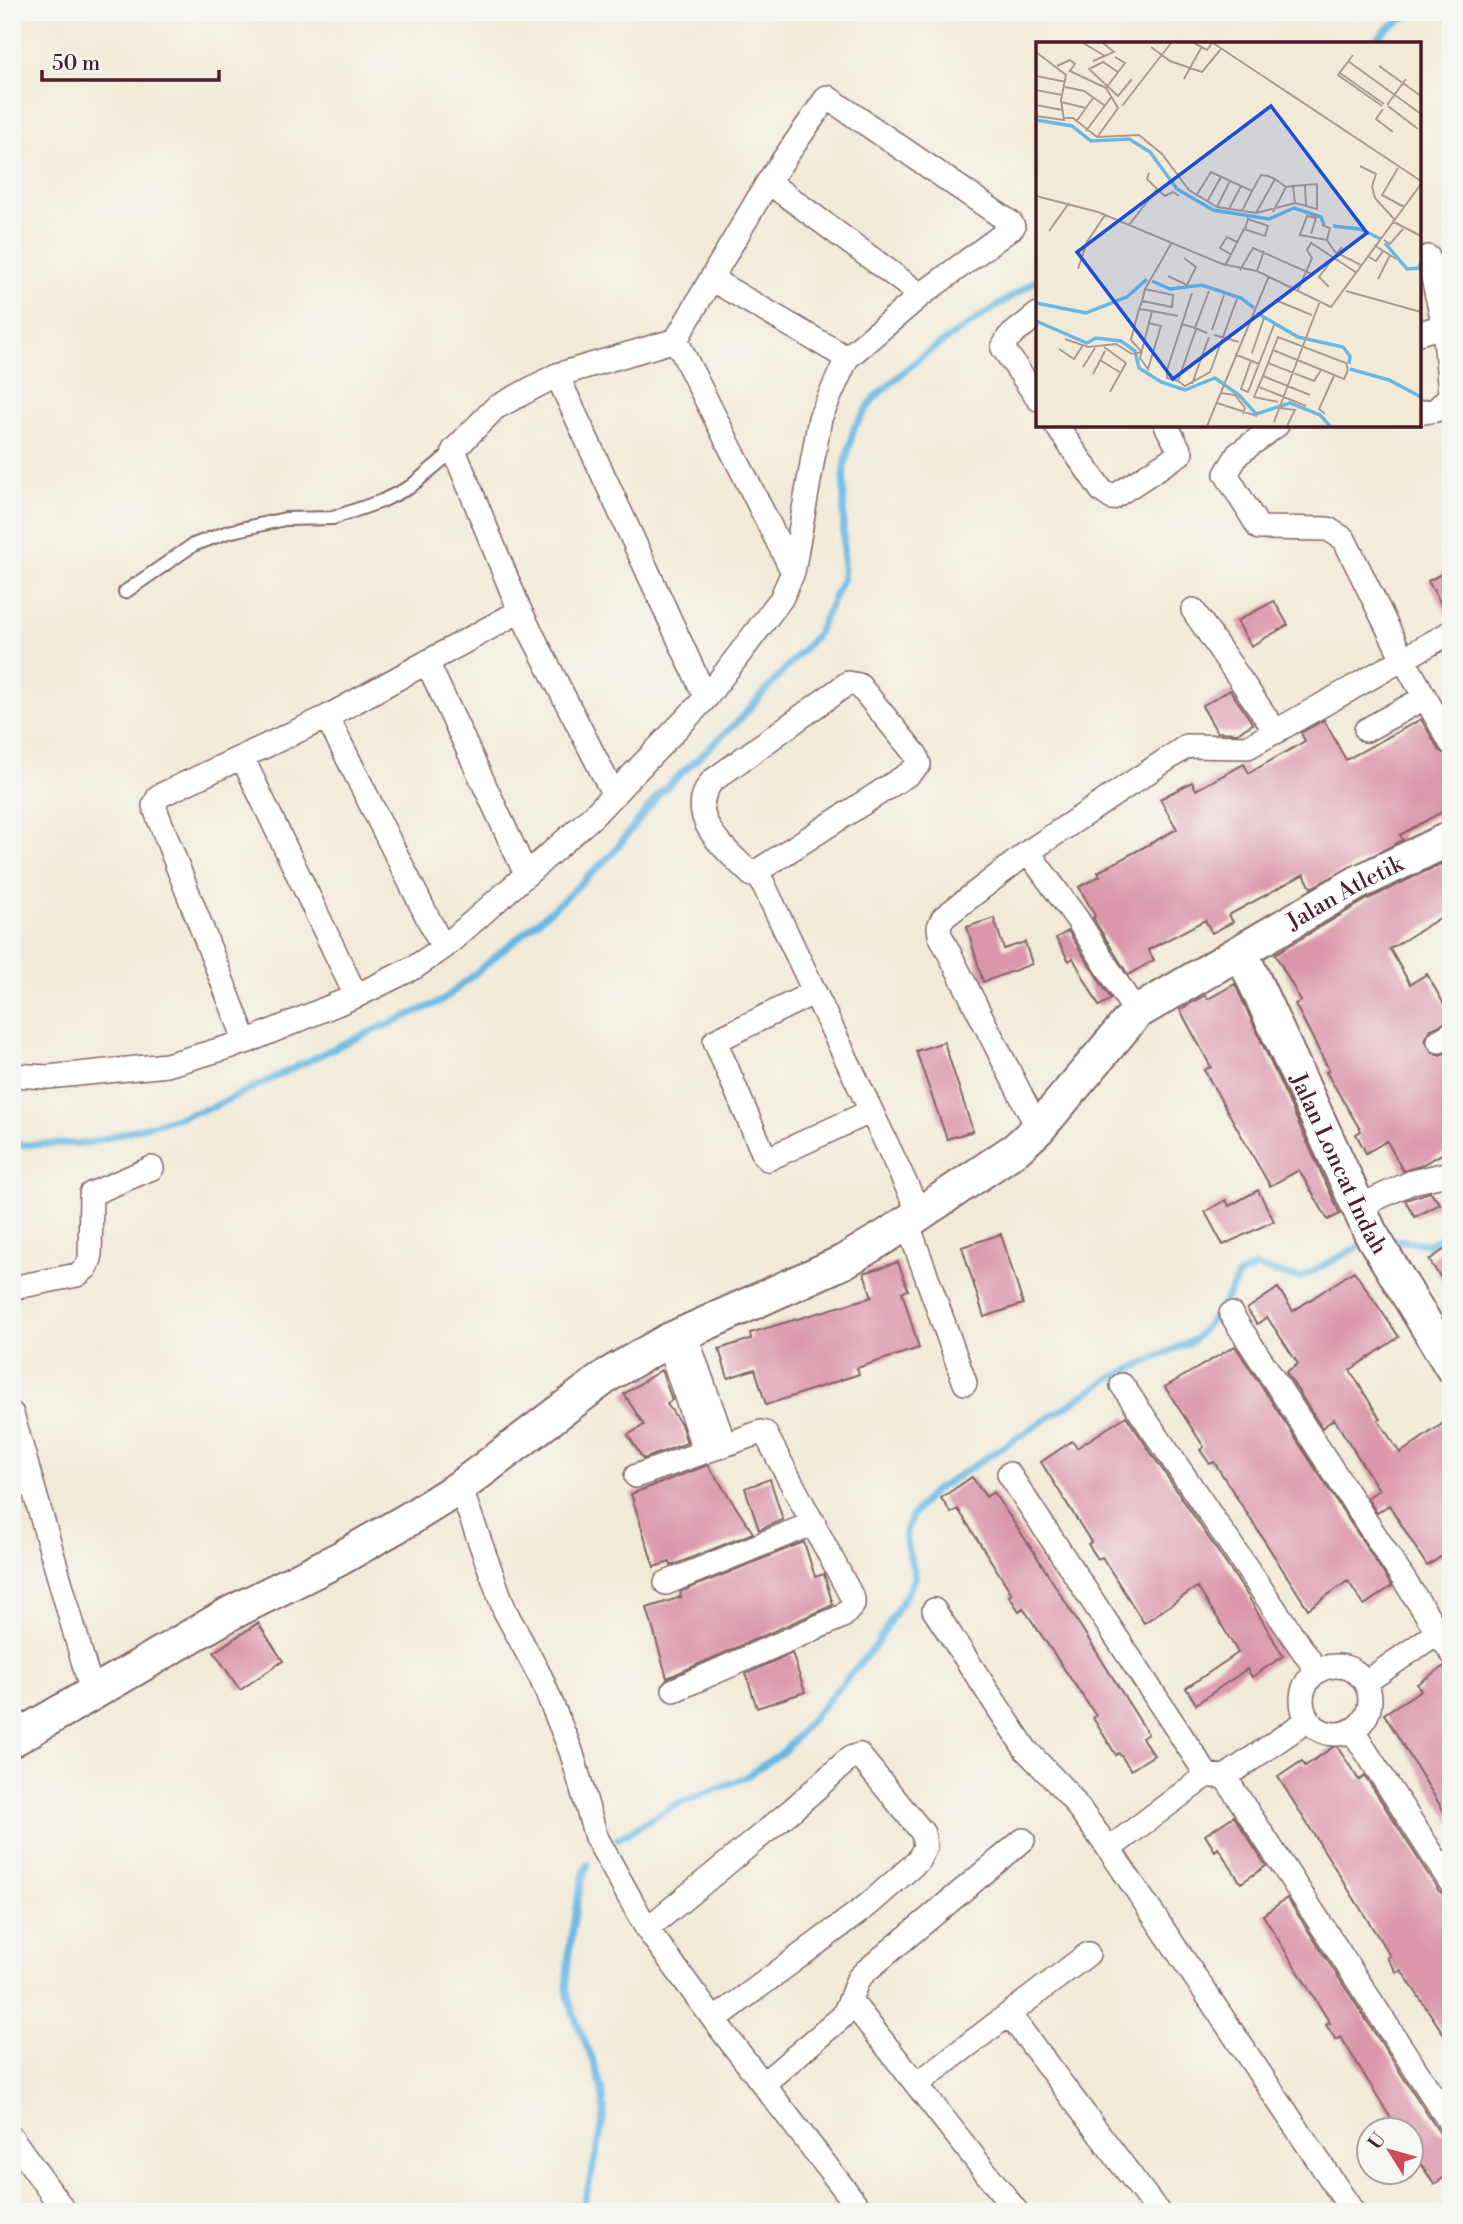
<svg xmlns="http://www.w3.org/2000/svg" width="1463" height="2224" viewBox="0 0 1463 2224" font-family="'Libre Bodoni',serif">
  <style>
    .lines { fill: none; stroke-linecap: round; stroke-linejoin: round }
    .stream { stroke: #69b8e3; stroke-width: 7 }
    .building { fill: #db96ab }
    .lane-casing { stroke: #846667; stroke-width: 16 }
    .street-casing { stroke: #846667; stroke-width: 26 }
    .secondary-casing { stroke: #846667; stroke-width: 37 }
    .lane { stroke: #fff; stroke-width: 12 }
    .street { stroke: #fff; stroke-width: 23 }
    .secondary { stroke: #fff; stroke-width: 33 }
    .labels { text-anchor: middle; stroke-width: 7; stroke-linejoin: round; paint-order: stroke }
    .street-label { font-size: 23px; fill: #4a1f2b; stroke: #f6f6f2 }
    .inset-river { fill: none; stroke: #69b8e3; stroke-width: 3.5 }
    .inset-road { fill: none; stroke: #ae9992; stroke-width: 2 }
    .view { fill: #1d4ed8; fill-opacity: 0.15; stroke: #1d4ed8; stroke-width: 3.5 }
    .inset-edge { fill: none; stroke: #4a1f2b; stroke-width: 3.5 }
  </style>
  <rect width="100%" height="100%" fill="#f6f6f2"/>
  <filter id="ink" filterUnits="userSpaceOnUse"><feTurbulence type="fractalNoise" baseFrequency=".0143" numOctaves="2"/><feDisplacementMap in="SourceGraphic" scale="14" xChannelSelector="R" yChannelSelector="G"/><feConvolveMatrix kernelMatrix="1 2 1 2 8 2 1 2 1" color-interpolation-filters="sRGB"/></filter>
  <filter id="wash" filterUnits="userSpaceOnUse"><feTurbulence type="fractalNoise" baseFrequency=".00686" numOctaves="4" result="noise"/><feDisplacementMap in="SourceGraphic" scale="28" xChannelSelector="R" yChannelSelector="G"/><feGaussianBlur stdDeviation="1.57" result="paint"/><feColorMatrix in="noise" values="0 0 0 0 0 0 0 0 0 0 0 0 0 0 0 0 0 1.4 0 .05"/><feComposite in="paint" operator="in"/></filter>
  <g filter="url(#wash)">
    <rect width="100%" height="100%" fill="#f1ead7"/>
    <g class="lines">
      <path class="stream" d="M1371 44 1389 27 1414 12
        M12 1145 89 1143 213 1107 343 1044 442 1001 562 901 612 854 659 794 738 721 817 634 843 578 844 468 854 428 875 397 922 356 1038 279
        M1387 1239 1429 1244 1451 1234
        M618 1839 673 1806 744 1778 784 1751 876 1645 916 1577C901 1530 899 1528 934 1491L1109 1379 1194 1340 1221 1308 1239 1275 1255 1267 1300 1278 1365 1243
        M580 2212C587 2198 605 2122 604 2108 602 2068 577 2033 568 1996 563 1975 578 1883 588 1864"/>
    </g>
    <g id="blocks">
      <path class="building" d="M1451 569V618H1449L1428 581Z
        M1274 601 1288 625 1251 646 1237 621Z
        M1230 690 1253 724 1237 733 1217 732 1202 706Z
        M1421 719 1439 750 1451 757V807L1400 835 1403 840 1311 888 1304 874 1229 915 1233 922 1212 933 1205 920 1148 950 1154 960 1128 975 1093 918 1095 916 1079 887 1100 876 1098 872 1177 829 1160 799 1192 782 1196 790 1244 764 1249 773 1305 741 1301 733 1324 720 1346 760Z
        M1451 859V911L1390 949 1410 984 1427 974 1451 1017V1020L1431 1029 1425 1040 1433 1053 1440 1055 1451 1050V1149L1420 1166 1403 1171 1387 1141 1366 1153 1356 1134 1361 1131 1326 1072 1329 1070 1295 1004 1301 1001 1275 954 1366 900Z
        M994 918 1004 949 1025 942 1032 964 983 982 967 927Z
        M1068 931 1111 999 1099 1006 1073 958 1069 961 1056 938Z
        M1235 984 1340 1214 1328 1220 1299 1170 1270 1186 1204 1070 1211 1067 1180 1010 1205 995 1208 999Z
        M944 1042 973 1131 947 1139 916 1051Z
        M1258 1190 1274 1221 1223 1245 1205 1212 1226 1200 1229 1206Z
        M1430 1192 1440 1204 1415 1217 1405 1200Z
        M1001 1234 1023 1304 984 1317 962 1247Z
        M1451 1245V1293L1429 1260Z
        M898 1262 908 1290 902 1292 919 1348 857 1368 859 1374 766 1405 755 1369 728 1378 719 1349 751 1339 750 1333 872 1297 864 1273Z
        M1354 1271 1399 1337 1350 1370 1380 1419 1378 1420 1400 1453 1451 1418V1550L1427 1566 1389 1505 1377 1513 1367 1498 1379 1490 1334 1419 1322 1428 1286 1372 1298 1364 1267 1317 1257 1324 1247 1309 1278 1288 1293 1311Z
        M1235 1346 1392 1586 1364 1605 1348 1581 1308 1609 1214 1462 1210 1464 1200 1450 1204 1447 1165 1387Z
        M661 1370 672 1400 667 1404 681 1424 687 1443 643 1459 628 1435 644 1425 624 1394Z
        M1126 1416 1248 1596 1283 1656 1252 1677 1247 1669 1196 1704 1186 1688 1238 1653 1220 1622 1197 1587 1144 1623 1102 1557 1098 1559 1088 1544 1091 1542 1041 1462 1072 1441 1077 1448Z
        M708 1465 753 1533 671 1566 670 1562 654 1567 631 1494Z
        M972 1477 986 1497 993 1492 1034 1552 1148 1734 1142 1738 1154 1755 1131 1770 1119 1753 1116 1755 1093 1718 1096 1716 1023 1608 1019 1611 1009 1596 1012 1594 958 1509 951 1513 941 1498Z
        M770 1479 783 1520 759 1530 745 1488Z
        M804 1542 815 1577 824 1574 833 1605 667 1678 647 1608 681 1597 680 1592Z
        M258 1623 283 1661 240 1690 214 1652Z
        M792 1653 805 1692 757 1708 746 1674Z
        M1446 1665 1451 1666V1823L1384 1714 1421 1690 1417 1684Z
        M1336 1745 1359 1780 1365 1776 1439 1891 1451 1899V2045L1401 1970 1397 1973 1387 1958 1390 1956 1278 1777 1302 1761 1305 1766Z
        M1234 1816 1266 1866 1241 1883 1218 1848 1215 1851 1205 1835Z
        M1287 1898 1439 2132 1451 2138V2173L1434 2184 1410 2147V2130H1398L1341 2037 1336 2040 1326 2025 1330 2023 1263 1915Z"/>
    </g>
  </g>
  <g filter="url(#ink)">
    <use href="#blocks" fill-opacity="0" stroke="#846667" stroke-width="2"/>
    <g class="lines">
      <defs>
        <path id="lane" d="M125 592 193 545 228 532 285 519 333 518 382 501 410 487 454 450"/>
        <path id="street" d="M1428 257 1444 326 1451 405
          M711 279 768 182 921 295
          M1038 314 1008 338 1003 348 1038 399
          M1419 333 1451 324
          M676 340 711 279 847 358
          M557 375 676 340 793 572
          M1419 413 1436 410 1451 395
          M1056 425 1102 491 1112 498 1181 453 1166 425
          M1277 425 1238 454 1226 474 1259 528 1328 529 1344 539 1402 657 1451 743
          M1193 610 1276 732
          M520 611 614 795
          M427 662 526 874
          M327 717 443 948
          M1366 730 1424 698
          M243 759 356 996
          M1028 852 1077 919 1136 1013
          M759 870 752 875C726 849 683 818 712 781L848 683 859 685 916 755 919 764 910 773 759 870V875L920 1214
          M809 995 715 1041 764 1155 768 1159 865 1114
          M1439 1041 1451 1034
          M246 1042 154 806 159 796 327 717 520 611 454 450 495 408 557 375 706 698
          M12 1075 48 1077 167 1065 246 1042 356 996 415 967 443 948 593 816 706 698 781 599 793 572 820 418 847 358 921 295 1013 227 1011 223 827 97 768 182
          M1038 1129 940 935 939 927 943 918 1028 852 1187 746 1248 747 1451 632
          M1358 1207 1412 1182 1451 1173
          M907 1222 965 1383
          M12 1288 77 1275 86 1268 90 1259 91 1194 152 1168
          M1231 1314 1451 1652
          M685 1333 724 1443
          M667 1341 704 1449
          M1122 1385 1317 1671
          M12 1414 92 1692
          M1009 1474 1207 1775 1225 1777 1308 1720
          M636 1476 761 1432 765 1433 853 1599V1605L843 1616 674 1690
          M460 1487 505 1611 541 1678 571 1751 596 1837 647 1929 793 1809 850 1758 859 1755 923 1833 925 1847 918 1861 868 1905 714 2020 647 1929
          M666 1583 814 1523
          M934 1610 1026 1750 1069 1795 1109 1849
          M1302 1700a34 34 0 1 1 68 0a34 34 0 1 1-68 0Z
          M1366 1682 1451 1623
          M1352 1730 1451 1883
          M1207 1775 1109 1849 1353 2212
          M1225 1777 1451 2124
          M850 2000 858 1979 866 1971 1023 1840
          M1009 2014 1088 1954
          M714 2020 763 2084 843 2016 850 2000 1017 2212
          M763 2084 862 2212
          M917 2084 1009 2014 1158 2212
          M12 2138 65 2212"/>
        <g id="secondary">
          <path id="s1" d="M1241 952 1370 1232 1451 1366"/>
          <path id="s2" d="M12 1740 231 1613 339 1559 409 1519 460 1487 608 1375 667 1341 843 1262 888 1235 1016 1149 1038 1129 1136 1013 1357 883 1451 838"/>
        </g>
      </defs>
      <use href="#lane" class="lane-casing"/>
      <use href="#street" class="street-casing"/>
      <use href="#secondary" class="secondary-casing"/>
      <use href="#lane" class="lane"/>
      <use href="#street" class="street"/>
      <use href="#secondary" class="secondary"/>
    </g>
  </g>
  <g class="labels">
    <g class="street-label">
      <text dy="8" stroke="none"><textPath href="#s2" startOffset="1591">Jalan Atletik</textPath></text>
      <text dy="8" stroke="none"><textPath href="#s1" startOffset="233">Jalan Loncat Indah</textPath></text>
    </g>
  </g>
  <g transform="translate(1036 42)">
    <rect width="385" height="385" fill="#f1ead7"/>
    <path class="inset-river" d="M0 78 36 84 55 99 93 97 114 110 141 147 177 168 233 177 258 166 285 175 288 183M297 184 324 187 345 197M349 201 371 227 383 226 385 220M116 239 134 247 166 243 205 256 218 266M0 261 50 271 91 255 111 237M221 271 262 295 307 305 314 314 313 322M0 279 51 301 60 296 85 299 99 309 103 326 125 340 149 348 179 336 203 353 220 372 254 361 284 373 294 384M314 327 353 338 385 355"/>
    <path class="inset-road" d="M47 1 69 14M158 1 171 8 176 1M177 1 385 139M115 5 134 19 166 30 185 7M0 10 30 33 25 58 28 78 0 74M317 13 302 33 346 64M57 19 78 10 67 1M312 19 385 72M21 24 34 18 39 22 33 30M343 24 385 54M34 29 70 46M82 30 67 20 53 27 82 54 96 37M304 31 348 62M0 34 30 40M148 37 165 6M29 45 48 49 68 63M0 48 26 53M25 60 50 66M0 63 26 68M351 63 370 37M86 64 135 1M352 64 382 87M347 67 340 77 357 90M28 76H37L61 95 103 93 126 112 153 148 181 165 220 171 259 161 281 167V142L269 143M40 80 57 56M50 89 76 54M62 94 82 66 70 46 89 21 79 15M324 124 340 132 336 144 339 156 358 177M362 126 346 153 368 165M257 144 269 143 270 163M250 145 257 144 259 161M121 147 129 154 137 150 143 154M0 154 62 170 186 222 221 229 295 265 385 142M160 154 175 130 216 149 225 133 232 134 239 137 220 171M171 160 185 135M181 165 194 139M193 167 205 144M206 169 216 149M237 170 250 145 239 137M356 179 385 194M93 183 121 147 111 137 113 131M286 183 294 186 291 198 299 210 325 223M13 189 33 161M275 192 280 176 271 174 264 193 291 198M348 198 354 202 367 187M338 203 360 217M194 212 184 206 191 195 201 200M331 214 340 219 347 209M189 224 208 187 229 194 232 184 212 177 209 187M42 227 51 200 69 173M204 228 217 206 278 233M221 229 228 209M132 234 151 243 160 225 148 216M342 237 354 213M293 245 283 235 306 205M109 247 106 259 136 265 137 253 109 247 135 202M262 248 276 216 271 208 275 201 321 231M310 249 385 270M239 258 276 273M106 259 103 267 116 269 104 316 112 327 125 284 113 281M103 267 95 298 105 309M116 269 142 274M146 282 156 251M160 287 142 339 149 344 174 330 201 257M176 288 188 253M171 291 159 286 173 249M178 293 203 300M29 297 52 305 80 302 96 312 106 310M68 305 90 321 74 350M23 307 38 317 47 303M237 308 308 337 312 328 310 321 242 295 227 334 218 355 242 360M216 311 228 276M199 312 223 322M64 318 85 331M215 319 205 347 212 350 238 283M232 321 278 339 285 328M47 325 59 306M57 332 69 309M227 334 274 353M142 339 131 336V328L146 282 159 286M156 342 173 295M223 345 270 364M185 351 199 353 209 366 207 372M181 361 221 374M244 366 259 368 251 384M289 372 283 367 298 334M238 380 284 259M171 384 233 234"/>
    <path class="view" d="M235 64 331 191 137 337 41 210Z"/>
    <rect width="385" height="385" class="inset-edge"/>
  </g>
  <rect width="1463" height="2224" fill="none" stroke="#f6f6f2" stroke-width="42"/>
  <g transform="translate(1390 2151) rotate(307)"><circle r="33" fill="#f6f6f2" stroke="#b1a0a2" stroke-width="2"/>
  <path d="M0-5L12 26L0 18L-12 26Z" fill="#d1495b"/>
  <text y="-10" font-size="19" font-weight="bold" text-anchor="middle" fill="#4a1f2b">U</text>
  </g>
  <path d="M42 70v10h177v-10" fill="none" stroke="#4a1f2b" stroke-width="3.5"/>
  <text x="52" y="70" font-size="21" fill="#4a1f2b" stroke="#f6f6f2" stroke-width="5" paint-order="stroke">50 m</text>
</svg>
